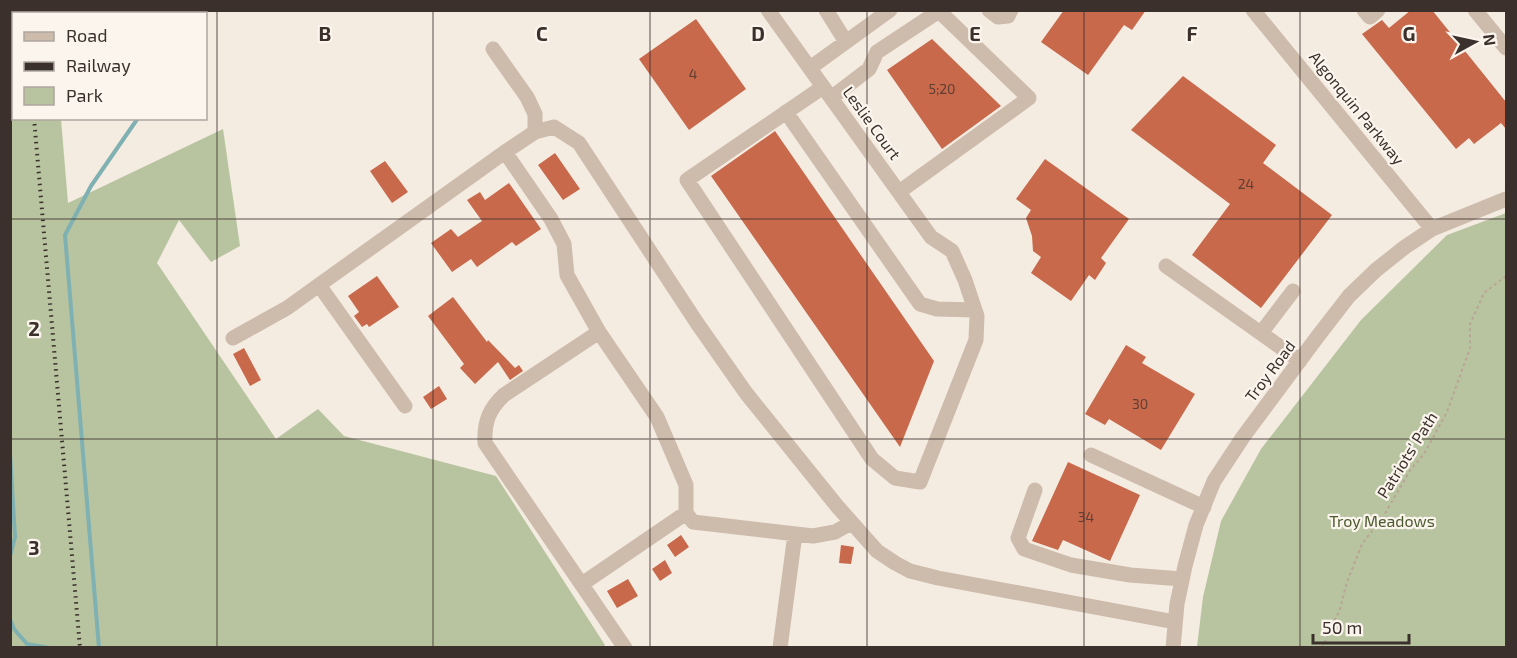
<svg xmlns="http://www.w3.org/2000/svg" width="1517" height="658" viewBox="0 0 1517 658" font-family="'Exo 2',sans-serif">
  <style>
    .green { fill: #b8c4a0 }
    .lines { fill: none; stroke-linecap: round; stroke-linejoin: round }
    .stream { stroke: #7fb0b2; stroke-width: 4 }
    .building { fill: #c8694b }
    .path { stroke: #b9a596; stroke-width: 2; stroke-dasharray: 3 3; stroke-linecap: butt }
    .minor { stroke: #cdbbac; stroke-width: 15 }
    .rail { stroke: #3b302b; stroke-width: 4; stroke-dasharray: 1.5 4.5; stroke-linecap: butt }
    .grid { fill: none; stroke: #3b302b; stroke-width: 1.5; stroke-opacity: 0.55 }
    .labels { text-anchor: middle; stroke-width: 4.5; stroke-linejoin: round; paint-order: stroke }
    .number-label { font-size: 14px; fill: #5e3e33 }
    .street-label { font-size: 16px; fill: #3b302b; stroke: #fbf5ee }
    .park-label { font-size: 16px; fill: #4a5a2e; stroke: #fbf5ee }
    .grid-label { font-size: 20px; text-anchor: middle; font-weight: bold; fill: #3b302b; stroke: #fbf5ee; stroke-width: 4.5; stroke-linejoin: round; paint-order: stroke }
  </style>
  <rect width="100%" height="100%" fill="#f4ebe1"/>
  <path class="green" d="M10 11H52V13L14 14V118L61 119 68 203 223 129 240 246 211 262 179 220 157 263 276 439 318 409 344 436 496 476 605 645 602 648 11 647Z
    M1506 213V647H1197L1203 597 1221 521 1261 449 1361 320 1447 235Z"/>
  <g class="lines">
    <path class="stream" d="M10 453 15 537 10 556
      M10 619 14 629 27 644 50 648
      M99 648 65 235 91 186 138 118"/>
  </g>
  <path class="building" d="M1064 10H1146L1132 30 1124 25 1088 75 1041 42Z
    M1411 10H1432L1506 102V129L1501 123 1474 144 1469 138 1456 149 1362 34 1382 20 1389 28Z
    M696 19 746 89 689 130 639 59Z
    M932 39 1001 106 942 149 887 70Z
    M1183 76 1276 145 1263 163 1332 215 1261 308 1192 255 1230 204 1131 130Z
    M775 131 934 361 900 447 711 176Z
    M555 153 580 189 563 200 538 165Z
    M1045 159 1129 219 1101 258 1106 263 1095 280 1089 275 1071 301 1031 273 1041 257 1033 251 1032 236 1026 218 1031 210 1016 199Z
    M385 161 408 192 392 203 370 171Z
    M509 183 541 229 516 246 512 242 477 267 471 259 452 272 431 243 451 229 458 237 482 221 467 200 480 192 485 200Z
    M377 276 399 307 369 327 367 324 362 327 354 316 359 312 348 296Z
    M453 297 487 342 488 340 515 368 519 365 523 371 510 380 498 362 475 384 460 368 464 364 428 316Z
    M1126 345 1146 357 1142 363 1195 394 1161 450 1109 419 1105 425 1085 414Z
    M244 348 261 380 250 386 233 354Z
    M439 386 447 399 431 409 423 397Z
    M1068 462 1140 495 1110 561 1063 540 1058 550 1032 541Z
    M681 535 689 547 675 557 667 545Z
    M841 545 854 547 851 564 839 563Z
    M665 560 672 573 660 581 652 569Z
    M628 579 638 596 617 608 607 591Z"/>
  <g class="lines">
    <path class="path" d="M1322 648 1340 609 1347 582 1362 544 1383 517 1411 469 1424 454 1447 412 1470 348V324L1484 293 1506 276"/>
    <path class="minor" d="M768 10 931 237 952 251 965 280 977 316 976 340 920 482 895 478 872 459 687 180 823 87
      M826 10 846 42
      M989 10 998 17 1008 16 1011 10
      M1253 10 1432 229
      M1364 10 1370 17 1378 10
      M1475 10 1506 48
      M493 49 527 97 535 114V132
      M810 68 890 10
      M831 98 869 69 877 52 939 11 1029 98 899 192
      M786 112 920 304 937 309 975 310
      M1166 266 1300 361
      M599 332 504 395C489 409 484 422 485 443L625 648
      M1261 333 1293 291
      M233 338 287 308 319 285
      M405 406 319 285 505 152
      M1091 455 1204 507
      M1035 490 1018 538 1024 549 1071 565 1130 575 1182 579
      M851 523 835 532 813 536 693 522 686 513V485L657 417 599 332 567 275 564 244 551 219 505 152 535 132 554 127 579 143 697 323 746 393 837 506 877 551 895 563 910 571 938 578 1175 622
      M582 584 686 513
      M780 648 795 534
      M1173 648 1177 604 1185 566 1196 525 1214 481 1243 437 1318 336 1349 296 1376 270 1405 247 1432 229 1506 199"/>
    <path class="rail" d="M24 10V14
      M34 118 80 648"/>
  </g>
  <path class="grid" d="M217 10V648M433 10V648M650 10V648M867 10V648M1084 10V648M1300 10V648M10 219H1506M10 439H1506"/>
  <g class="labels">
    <g class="number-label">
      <text x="693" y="79">4</text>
      <text x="942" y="94">5;20</text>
      <text x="1246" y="189">24</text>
      <text x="1140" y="409">30</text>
      <text x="1086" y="522">34</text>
    </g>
    <g class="street-label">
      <text transform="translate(1357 108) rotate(51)" y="6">Algonquin Parkway</text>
      <text transform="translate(872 123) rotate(54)" y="6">Leslie Court</text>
      <text transform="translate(1270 371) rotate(-53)" y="6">Troy Road</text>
      <text transform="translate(1407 455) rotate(-58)" y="6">Patriots' Path</text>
    </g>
    <g class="park-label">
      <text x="1382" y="527">Troy Meadows</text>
    </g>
  </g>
  <g class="grid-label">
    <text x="325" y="41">B</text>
    <text x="542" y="41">C</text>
    <text x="758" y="41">D</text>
    <text x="975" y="41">E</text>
    <text x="1192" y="41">F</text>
    <text x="1409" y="41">G</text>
    <text x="34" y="336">2</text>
    <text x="34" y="555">3</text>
  </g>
  <rect width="1517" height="658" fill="none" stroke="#3b302b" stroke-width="24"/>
  <rect x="12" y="12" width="195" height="108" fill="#fbf5ee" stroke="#aea6a0" stroke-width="1.5"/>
  <rect x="24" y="32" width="30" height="9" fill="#cdbbac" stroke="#aea6a0" stroke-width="1.5"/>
  <text x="66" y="42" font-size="18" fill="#3b302b">Road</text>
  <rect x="24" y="62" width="30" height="9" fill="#3b302b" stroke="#aea6a0" stroke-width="1.5"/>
  <text x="66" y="72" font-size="18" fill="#3b302b">Railway</text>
  <rect x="24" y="87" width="30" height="18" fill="#b8c4a0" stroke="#aea6a0" stroke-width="1.5"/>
  <text x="66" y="102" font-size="18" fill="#3b302b">Park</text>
  <g transform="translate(1475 42) rotate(82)" stroke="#fbf5ee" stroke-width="4.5" paint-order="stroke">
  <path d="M0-4.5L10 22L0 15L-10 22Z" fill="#3b302b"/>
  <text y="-9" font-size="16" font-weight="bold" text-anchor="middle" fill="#3b302b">N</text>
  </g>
  <path d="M1313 634v9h96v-9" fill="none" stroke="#3b302b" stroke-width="3"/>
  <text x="1322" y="634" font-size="18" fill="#3b302b" stroke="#fbf5ee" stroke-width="4.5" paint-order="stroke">50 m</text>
</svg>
